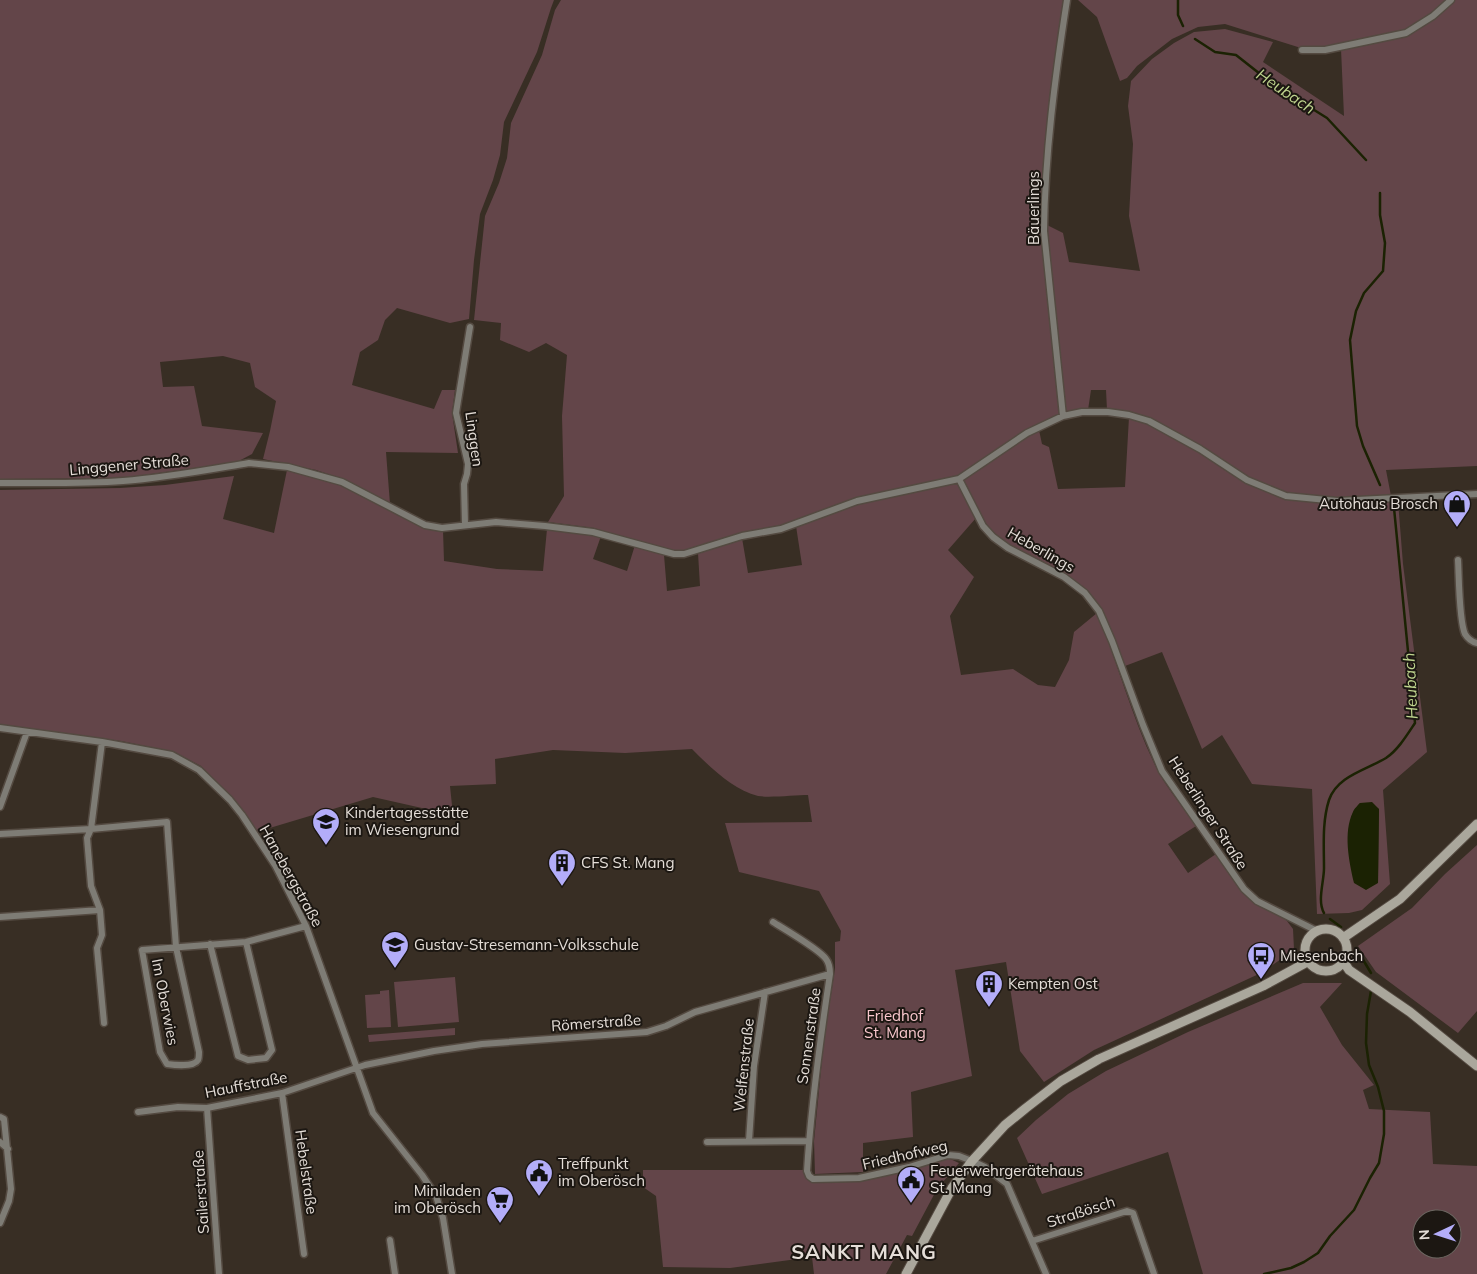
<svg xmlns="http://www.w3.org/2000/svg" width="1477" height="1274" viewBox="0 0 1477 1274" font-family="Mulish,sans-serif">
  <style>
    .green { fill: #634549; fill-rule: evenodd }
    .water { fill: #1b2203 }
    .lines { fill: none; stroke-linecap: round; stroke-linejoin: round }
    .stream { stroke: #1b2203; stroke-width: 2.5 }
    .street-casing { stroke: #544a41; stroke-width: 9 }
    .secondary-casing { stroke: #544a41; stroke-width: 11 }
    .street { stroke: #7e7c75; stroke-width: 6 }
    .secondary { stroke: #aaa79c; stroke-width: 9 }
    .labels { text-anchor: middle; stroke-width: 4; stroke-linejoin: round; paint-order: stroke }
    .street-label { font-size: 15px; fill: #e5ded8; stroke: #1c1712 }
    .poi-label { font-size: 15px; fill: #e5ded8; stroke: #1c1712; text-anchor: start }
    .park-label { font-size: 15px; fill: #f9c7cd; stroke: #1c1712 }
    .water-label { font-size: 16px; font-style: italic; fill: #bfd48e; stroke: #1c1712 }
    .district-label { font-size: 20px; font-weight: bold; letter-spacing: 1px; fill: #e5ded8; stroke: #1c1712 }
  </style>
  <rect width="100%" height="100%" fill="#382e24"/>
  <path class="green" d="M0 0H554L551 8 537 52 504 122 500 155 493 180 480 214 474 260 469 319 450 323 397 308 385 320 378 340 360 352 352 385 434 409 442 390H455L452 413 458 453 386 452 390 504 343 479 316 470 263 459 270 431 276 401 255 387 250 363 223 356 160 362 163 387 194 386 202 426 263 433 252 454 237 462 123 478 0 479Z
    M561 0H1064L1050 92 1043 182 1061 414 959 476 856 499 780 526 741 533 684 551 665 550 594 528 548 522 564 496 562 416 567 355 546 343 529 352 500 340 501 323 474 320 485 216 499 183 507 158 511 123 542 55 555 10Z
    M1078 0H1448L1432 15 1406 31 1324 49 1301 48 1225 24 1198 27 1172 39 1137 66 1127 78 1120 81 1097 17Z
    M1454 0H1477V466L1386 470 1391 496 1338 498 1286 493 1248 477 1175 432 1107 410 1106 390H1091L1088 410 1065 413 1047 225 1063 233 1069 262 1140 271 1129 216 1133 144 1128 106 1131 81 1152 59 1174 43 1194 32 1225 29 1273 42 1263 62 1344 116 1341 49 1404 36 1425 25Z
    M1129 417C1154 425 1179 438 1201 453 1215 463 1229 474 1245 482 1293 508 1346 504 1398 501L1403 564 1427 752 1383 790 1390 884 1362 910 1349 913 1317 914 1312 789 1252 784 1222 735 1202 749 1162 652 1125 666 1101 610 1087 590 1040 560 1009 547 994 536 984 524 962 480 1028 435 1039 430 1042 444 1049 447 1058 489 1125 487ZM1360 803 1379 809 1378 883 1348 833 1353 812Z
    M287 470 314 476 340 484 425 528 443 530 444 561 497 569 543 571 547 529 601 536 593 559 627 571 635 545 664 555 667 591 700 586 698 553 742 538 748 573 802 565 796 526 857 503 957 482 976 518 948 550 974 577 950 616 961 675 1013 669 1038 685 1055 687 1069 660 1074 632 1097 613C1119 665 1133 723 1159 773 1169 791 1184 808 1196 826L1168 844 1188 873 1216 854 1243 892 1256 903 1278 913 1287 921 1293 929 1294 949 1284 957 1261 973 1094 1050 1044 1082 1020 1051 1006 962 955 970 972 1076 911 1092 913 1137 863 1143V1172L815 1174 814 1141 824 1039 835 969V942L840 941 841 931 819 891 739 872 725 823 812 822 808 795C796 795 769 798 758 796 733 790 710 767 692 749L625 753 553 750 495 759 496 784 450 786 453 815 373 797 263 830 257 833 232 797 201 766 174 752 121 741 0 725V490L120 488 165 485 234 476 223 519 274 533Z
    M1477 845V1011L1458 1033 1376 972 1358 946 1412 908 1445 874Z
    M455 977 459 1022 398 1027 394 982Z
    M1303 983H1342L1320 1007 1342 1045 1374 1085 1363 1090 1369 1109 1430 1112 1433 1164 1477 1166V1274H1203L1168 1152 1042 1194 1017 1138 1036 1120 1068 1094 1106 1071 1188 1032ZM1422 1219H1452V1249H1422Z
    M389 990 391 1027 367 1028 365 995 380 994V991Z
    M455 1028V1035L369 1042 368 1035Z
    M948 1158 959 1163 937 1189 912 1236 907 1235 886 1274H814L812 1257 730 1268 663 1267 656 1196 643 1187V1170H805L813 1182H859L905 1171Z"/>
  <path class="water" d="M1372 802 1379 809 1378 883 1366 890 1354 883C1349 862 1343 832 1353 812 1354 809 1358 805 1360 803Z"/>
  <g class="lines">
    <path class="stream" d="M1178 0V15L1183 26
      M1195 39 1215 52 1236 55 1274 85 1327 118 1366 160
      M1380 193V215L1385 243 1383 271 1364 293 1356 311 1350 340 1357 426 1363 446 1380 485
      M1324 913C1317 901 1324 882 1324 868 1324 846 1322 822 1329 800 1337 776 1366 770 1386 758 1398 750 1407 735 1415 723L1394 508
      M1330 919 1341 927
      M1356 948 1371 973
      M1264 1274 1291 1268 1304 1262 1318 1253 1330 1236 1354 1210 1370 1178 1379 1163 1384 1134V1111L1378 1087 1369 1065 1366 1043 1367 1014 1371 991"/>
    <defs>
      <path id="street" d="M1302 50H1325L1406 33 1433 16 1451 0
        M1063 416 1044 231C1045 153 1055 77 1067 0
        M959 479 983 526 993 537 1008 548 1064 577 1085 593 1099 611 1112 641 1143 725 1162 771 1244 889 1257 901 1317 931
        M0 483C41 483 82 484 123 481 165 478 207 470 249 463L288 467 342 482 425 525 442 528 496 522 545 526 593 532 674 554H684L742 536 781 529 857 501 959 479 1027 433 1063 416 1082 412H1108L1129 415 1149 421 1200 449 1247 480 1286 496 1337 501 1477 494
        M465 524 464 484 467 474 468 464 456 413 470 327
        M1458 560C1459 577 1459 621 1465 634 1468 639 1472 642 1477 643
        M0 728 102 742 172 755 199 770 230 800 242 815 275 865 306 926 373 1113 422 1175 436 1196 443 1218 452 1274
        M102 742 91 829 87 838 91 886 100 910 102 935 97 948 104 1023
        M0 807 27 732
        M0 834 91 829 167 822 176 947 199 1052C199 1054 199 1058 198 1060 194 1067 174 1065 167 1064L160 1052 142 950 246 942 306 926
        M0 917 100 910
        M773 922C784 929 819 949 826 959 829 963 830 969 830 974 820 1040 811 1105 807 1171L809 1176 813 1179 859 1178 909 1167 948 1155 959 1156 972 1161 985 1167 1007 1184 1046 1274
        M210 944 238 1056 248 1060 266 1058 272 1050 246 942
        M282 1093 304 1254
        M207 1108 219 1274
        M138 1112 178 1107 207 1108 282 1093 365 1065 434 1051 482 1044 647 1032 666 1026 695 1012 830 974
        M0 1117 4 1119 11 1189 9 1201 0 1223
        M749 1141 754 1066 765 992
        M0 1142 8 1149
        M707 1142 809 1141
        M390 1240 395 1274
        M1032 1241 1127 1211 1133 1213 1154 1274"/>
      <path id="secondary" d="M1305 950a21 21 0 1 1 42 0a21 21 0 1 1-42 0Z
        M1343 938 1400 899 1477 824
        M1343 961 1349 970 1410 1012 1477 1066
        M906 1274 952 1188 972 1161 1005 1125 1026 1108 1061 1081 1099 1059 1263 986 1309 961"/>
    </defs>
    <use href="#street" class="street-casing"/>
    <use href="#secondary" class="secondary-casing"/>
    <use href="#street" class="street"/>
    <use href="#secondary" class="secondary"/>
  </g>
  <defs>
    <symbol id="shop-pin" viewBox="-11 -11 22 30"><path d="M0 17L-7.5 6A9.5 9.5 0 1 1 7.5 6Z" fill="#b3adf9" stroke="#1c1712"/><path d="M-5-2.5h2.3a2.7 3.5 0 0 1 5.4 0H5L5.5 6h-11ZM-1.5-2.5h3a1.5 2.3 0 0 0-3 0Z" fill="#111"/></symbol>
    <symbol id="school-pin" viewBox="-11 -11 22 30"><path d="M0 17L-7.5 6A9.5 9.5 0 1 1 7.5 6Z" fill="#b3adf9" stroke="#1c1712"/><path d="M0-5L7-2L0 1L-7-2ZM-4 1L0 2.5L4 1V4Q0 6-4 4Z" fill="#111"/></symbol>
    <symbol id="building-pin" viewBox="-11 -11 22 30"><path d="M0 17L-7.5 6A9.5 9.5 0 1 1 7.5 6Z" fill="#b3adf9" stroke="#1c1712"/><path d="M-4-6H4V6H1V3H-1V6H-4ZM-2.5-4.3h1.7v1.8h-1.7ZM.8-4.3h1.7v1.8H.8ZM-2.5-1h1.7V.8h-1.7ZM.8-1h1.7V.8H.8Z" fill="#111"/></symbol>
    <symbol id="bus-pin" viewBox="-11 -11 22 30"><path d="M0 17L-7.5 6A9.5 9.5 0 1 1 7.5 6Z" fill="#b3adf9" stroke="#1c1712"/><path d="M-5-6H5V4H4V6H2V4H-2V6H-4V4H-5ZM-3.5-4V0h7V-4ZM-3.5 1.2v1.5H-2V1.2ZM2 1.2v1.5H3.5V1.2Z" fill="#111"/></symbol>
    <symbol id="civic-pin" viewBox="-11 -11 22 30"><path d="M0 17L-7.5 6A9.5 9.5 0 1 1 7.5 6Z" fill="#b3adf9" stroke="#1c1712"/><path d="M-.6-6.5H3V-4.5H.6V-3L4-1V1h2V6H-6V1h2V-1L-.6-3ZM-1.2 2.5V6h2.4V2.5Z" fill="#111"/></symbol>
    <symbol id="supermarket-pin" viewBox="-11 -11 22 30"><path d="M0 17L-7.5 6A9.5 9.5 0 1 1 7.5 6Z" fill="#b3adf9" stroke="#1c1712"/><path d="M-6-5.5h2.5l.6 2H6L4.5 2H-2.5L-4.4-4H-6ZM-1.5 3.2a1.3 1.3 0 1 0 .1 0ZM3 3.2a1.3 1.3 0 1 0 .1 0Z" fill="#111"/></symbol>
  </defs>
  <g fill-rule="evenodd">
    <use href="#shop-pin" x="1441" y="488" width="32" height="43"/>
    <use href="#school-pin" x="310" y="806" width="32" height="43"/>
    <use href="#building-pin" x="546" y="847" width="32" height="43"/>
    <use href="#school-pin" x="379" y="929" width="32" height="43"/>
    <use href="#bus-pin" x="1245" y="940" width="32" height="43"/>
    <use href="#building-pin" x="973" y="968" width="32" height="43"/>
    <use href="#civic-pin" x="523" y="1157" width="32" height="43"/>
    <use href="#civic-pin" x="895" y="1164" width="32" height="43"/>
    <use href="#supermarket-pin" x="484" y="1184" width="32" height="43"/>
  </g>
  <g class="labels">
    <g class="street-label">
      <text transform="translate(1034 208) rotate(-90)" y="5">Bäuerlings</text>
      <text transform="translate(474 439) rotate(82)" y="5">Linggen</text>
      <text transform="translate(129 465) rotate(-5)" y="5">Linggener Straße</text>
      <text transform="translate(1041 550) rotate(30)" y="5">Heberlings</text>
      <text transform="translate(1208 813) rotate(57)" y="5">Heberlinger Straße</text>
      <text transform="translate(291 876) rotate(61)" y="5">Hanebergstraße</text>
      <text transform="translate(165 1002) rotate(79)" y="5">Im Oberwies</text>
      <text transform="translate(596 1023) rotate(-4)" y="5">Römerstraße</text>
      <text transform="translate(809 1036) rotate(-82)" y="5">Sonnenstraße</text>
      <text transform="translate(744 1065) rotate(-84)" y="5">Welfenstraße</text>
      <text transform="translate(246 1085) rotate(-11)" y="5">Hauffstraße</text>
      <text transform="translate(905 1155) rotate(-13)" y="5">Friedhofweg</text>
      <text transform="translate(306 1172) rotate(82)" y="5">Hebelstraße</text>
      <text transform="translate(201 1192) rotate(-94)" y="5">Sailerstraße</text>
      <text transform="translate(1081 1212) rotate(-18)" y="5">Straßösch</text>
    </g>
    <g class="poi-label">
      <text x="1438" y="509" text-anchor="end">Autohaus Brosch</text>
      <text x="345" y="818">Kindertagesstätte<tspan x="345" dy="17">im Wiesengrund</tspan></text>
      <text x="581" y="868">CFS St. Mang</text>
      <text x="414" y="950">Gustav-Stresemann-Volksschule</text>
      <text x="1280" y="961">Miesenbach</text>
      <text x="1008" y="989">Kempten Ost</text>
      <text x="558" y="1169">Treffpunkt<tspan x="558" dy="17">im Oberösch</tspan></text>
      <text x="930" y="1176">Feuerwehrgerätehaus<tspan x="930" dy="17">St. Mang</tspan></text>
      <text x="481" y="1196" text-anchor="end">Miniladen<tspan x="481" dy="17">im Oberösch</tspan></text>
    </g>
    <g class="park-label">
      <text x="895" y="1021">Friedhof<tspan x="895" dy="17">St. Mang</tspan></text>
    </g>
    <g class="water-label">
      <text transform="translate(1286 91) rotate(34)" y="6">Heubach</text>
      <text transform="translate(1410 686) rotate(-93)" y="6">Heubach</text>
    </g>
    <g class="district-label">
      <text x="864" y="1259">SANKT MANG</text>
    </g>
  </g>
  <g transform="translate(1437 1234) rotate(266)"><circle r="24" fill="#1c1712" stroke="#6c6761"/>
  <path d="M0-4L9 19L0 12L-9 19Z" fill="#b3adf9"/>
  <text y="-8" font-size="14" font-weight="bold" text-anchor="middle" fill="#e5ded8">N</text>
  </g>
</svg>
